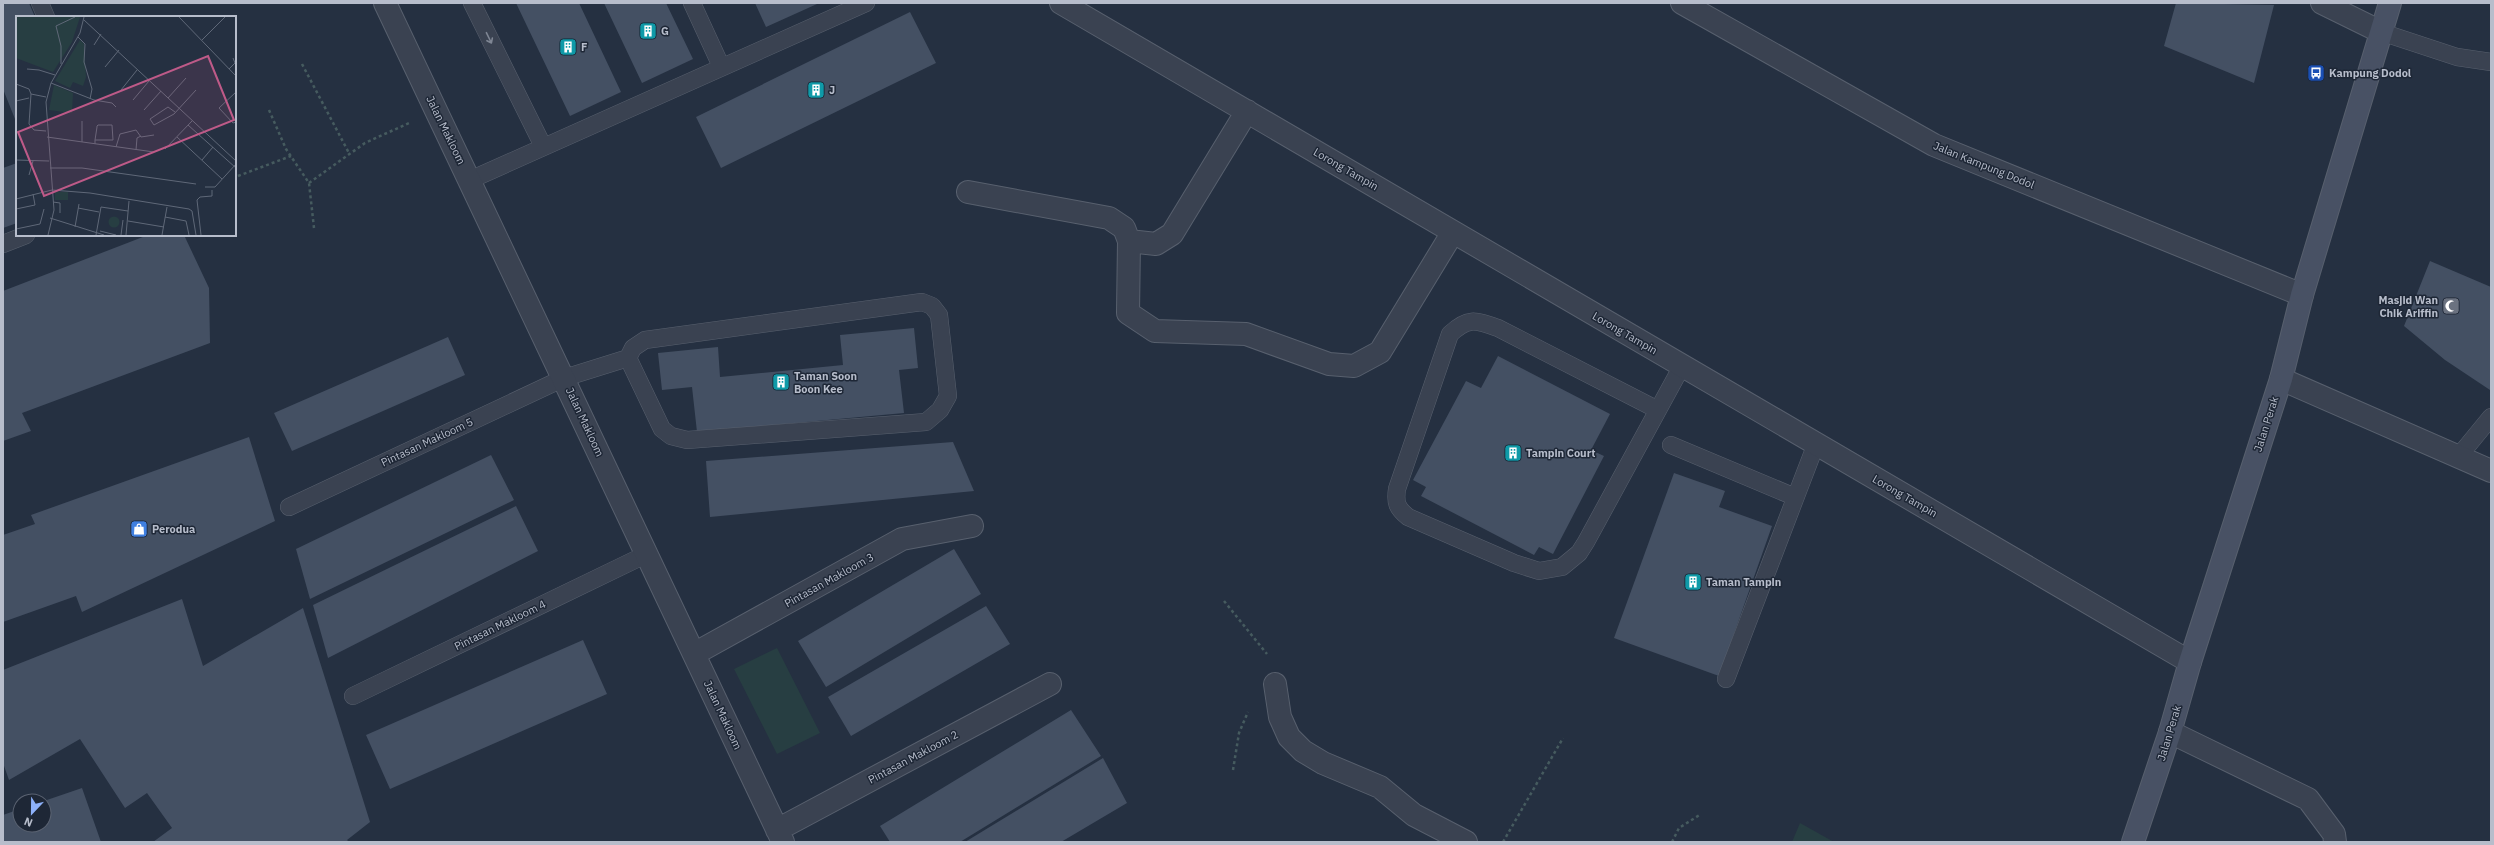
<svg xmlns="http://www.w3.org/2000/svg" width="2494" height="845" viewBox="0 0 2494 845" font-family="'IBM Plex Sans',sans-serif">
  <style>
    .green { fill: #273e42 }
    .building { fill: #445063 }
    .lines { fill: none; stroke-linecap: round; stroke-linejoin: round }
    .service-casing { stroke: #58606e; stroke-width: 18 }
    .minor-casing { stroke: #58606e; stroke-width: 24 }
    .secondary-casing { stroke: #58606e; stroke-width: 24 }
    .path { stroke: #465b5f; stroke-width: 2.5; stroke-dasharray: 3 3; stroke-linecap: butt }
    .service { stroke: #3a4251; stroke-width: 17 }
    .minor { stroke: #3a4251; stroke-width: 22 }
    .secondary { stroke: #485164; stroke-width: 22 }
    .oneway { stroke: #7f8694 }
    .labels { text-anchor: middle; stroke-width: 3; stroke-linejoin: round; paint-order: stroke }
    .poi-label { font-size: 11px; font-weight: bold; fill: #b7bdcb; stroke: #1e2736; text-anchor: start }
    .street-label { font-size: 11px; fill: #b7bdcb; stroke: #1e2736 }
    .inset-road { fill: none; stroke: #5f6878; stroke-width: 1 }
    .view { fill: #be5a88; fill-opacity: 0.15; stroke: #be5a88; stroke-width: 2 }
    .inset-edge { fill: none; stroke: #b7bdcb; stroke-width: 2 }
  </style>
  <rect width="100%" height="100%" fill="#253041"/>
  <path class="green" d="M777 648 820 733 777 754 734 669Z
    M1800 823 1834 842H1792Z"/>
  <path class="building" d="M3 3H29L35 17H17V124L3 89Z
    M516 3H579L621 92 570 116Z
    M604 3H666L693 59 642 83Z
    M755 3H816L817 4 766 27Z
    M2176 3 2274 5 2254 83 2164 46Z
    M910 12 936 63 721 168 696 117Z
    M17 163V223L3 228V168Z
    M148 235H184L209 288 210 343 22 413 31 431 3 441V291Z
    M2430 261 2491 287 2490 390 2445 360 2404 326Z
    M914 328 918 368 899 370 904 413 697 432 692 387 662 390 658 353 718 347 720 377 843 365 840 335Z
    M448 337 465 375 292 451 274 413Z
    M1498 356 1610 414 1591 450 1604 456 1553 554 1539 547 1534 555 1421 496 1426 487 1413 480 1466 381 1481 388Z
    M249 437 275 521 82 612 76 596 3 622V535L35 524 31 515Z
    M953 442 974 491 710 517 706 461Z
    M491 455 514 500 310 599 296 549Z
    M1674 473 1725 491 1719 507 1772 526 1719 676 1614 638Z
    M516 506 538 551 328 658 313 605Z
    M954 549 981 594 826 687 798 641Z
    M182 599 203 666 303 608 370 822 347 840 349 842H153L172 828 147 793 125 808 80 739 9 780 3 763V670Z
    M986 606 1010 644 851 736 828 697Z
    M583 640 607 694 390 789 366 735Z
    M1071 710 1101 756 960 842H890L880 826Z
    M1103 758 1127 803 1061 842H965Z
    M82 788 101 842H3V815L20 809V825H44V801Z"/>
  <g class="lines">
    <defs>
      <path id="service" d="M40 3 46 17
        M472 3 543 146
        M692 3 721 66
        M2381 32 2457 57 2491 62
        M470 180 866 3
        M3 244 26 235
        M1658 410 1498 328C1475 320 1468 317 1450 334L1397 489C1395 503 1397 508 1408 517L1514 563 1539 571 1562 567 1579 553 1586 542 1682 366
        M1671 445 1795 497
        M2459 456 2491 417
        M289 507 564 378 628 358 633 348 645 340 922 302 932 306 939 315 948 396 940 410 926 422 687 440 671 436 662 429 628 358
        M1726 679 1816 444
        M353 696 647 554"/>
      <path id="minor" d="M385 3 783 842
        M1061 3 2190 662
        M1682 3 1934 145 2302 295
        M2322 3 2381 32
        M968 192 1109 218 1124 228 1129 241 1128 313 1155 331 1246 334 1329 364 1354 366 1380 352 1453 232
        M1129 241 1156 244 1172 234 1247 111
        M2281 379 2491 471
        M694 654 902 539 972 526
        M1275 684 1280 717 1289 737 1303 751 1323 763 1380 787 1414 815 1466 842
        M2170 732 2308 799 2334 834 2335 842
        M777 830 1050 684"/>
      <path id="secondary" d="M2133 842 2170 732 2190 662 2281 379 2302 295 2390 3"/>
    </defs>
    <use href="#service" class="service-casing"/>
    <use href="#minor" class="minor-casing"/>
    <use href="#secondary" class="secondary-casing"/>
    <path class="path" d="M302 64 350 155
      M269 110 286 149 309 183 314 228
      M238 176 291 156
      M309 183 365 143 409 123
      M1224 601 1267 654
      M1233 770 1239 733 1248 712
      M1503 842 1563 738
      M1672 842 1679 828 1701 814"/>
    <use href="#service" class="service"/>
    <use href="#minor" class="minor"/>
    <use href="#secondary" class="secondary"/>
  </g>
  <defs><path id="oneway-shaft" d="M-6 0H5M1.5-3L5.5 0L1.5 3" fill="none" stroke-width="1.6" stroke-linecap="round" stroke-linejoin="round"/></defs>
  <use class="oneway" href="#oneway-shaft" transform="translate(489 38) rotate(64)"/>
  <defs>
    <symbol id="building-square" viewBox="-11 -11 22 22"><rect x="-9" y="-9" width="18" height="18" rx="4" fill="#0f9aa8" stroke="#1e2736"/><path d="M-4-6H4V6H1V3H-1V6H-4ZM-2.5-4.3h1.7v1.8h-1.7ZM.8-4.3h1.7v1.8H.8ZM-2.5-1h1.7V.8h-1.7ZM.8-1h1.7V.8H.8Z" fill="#fff"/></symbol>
    <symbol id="bus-square" viewBox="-11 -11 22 22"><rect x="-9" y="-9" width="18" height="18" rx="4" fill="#1a4fb4" stroke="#1e2736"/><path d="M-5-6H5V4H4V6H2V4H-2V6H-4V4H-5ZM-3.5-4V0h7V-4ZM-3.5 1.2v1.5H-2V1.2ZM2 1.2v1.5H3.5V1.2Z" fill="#fff"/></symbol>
    <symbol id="mosque-square" viewBox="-11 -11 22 22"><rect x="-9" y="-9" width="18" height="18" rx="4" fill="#6b7280" stroke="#1e2736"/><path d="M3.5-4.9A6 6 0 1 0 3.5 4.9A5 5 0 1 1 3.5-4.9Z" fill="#fff"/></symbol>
    <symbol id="shop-square" viewBox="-11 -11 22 22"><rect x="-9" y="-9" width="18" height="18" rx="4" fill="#3f7fe0" stroke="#1e2736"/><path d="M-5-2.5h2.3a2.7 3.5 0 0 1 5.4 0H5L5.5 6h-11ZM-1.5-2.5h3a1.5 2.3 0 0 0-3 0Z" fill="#fff"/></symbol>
  </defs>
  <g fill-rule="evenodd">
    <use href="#building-square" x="638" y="21" width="20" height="20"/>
    <use href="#building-square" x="558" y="37" width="20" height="20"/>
    <use href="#bus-square" x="2306" y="63" width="20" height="20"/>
    <use href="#building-square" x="806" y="80" width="20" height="20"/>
    <use href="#mosque-square" x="2441" y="296" width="20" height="20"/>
    <use href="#building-square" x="771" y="372" width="20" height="20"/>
    <use href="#building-square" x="1503" y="443" width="20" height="20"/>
    <use href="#shop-square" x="129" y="519" width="20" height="20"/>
    <use href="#building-square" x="1683" y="572" width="20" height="20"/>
  </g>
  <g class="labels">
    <g class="poi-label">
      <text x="661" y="35">G</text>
      <text x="581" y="51">F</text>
      <text x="2329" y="77">Kampung Dodol</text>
      <text x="829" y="94">J</text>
      <text x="2438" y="304" text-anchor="end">Masjid Wan<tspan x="2438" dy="13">Chik Ariffin</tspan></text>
      <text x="794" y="380">Taman Soon<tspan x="794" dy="13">Boon Kee</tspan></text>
      <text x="1526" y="457">Tampin Court</text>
      <text x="152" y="533">Perodua</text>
      <text x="1706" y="586">Taman Tampin</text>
    </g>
    <g class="street-label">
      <text transform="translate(446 130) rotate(64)" y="4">Jalan Makloom</text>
      <text transform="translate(1984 165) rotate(22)" y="4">Jalan Kampung Dodol</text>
      <text transform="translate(1346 169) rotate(30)" y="4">Lorong Tampin</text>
      <text transform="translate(1625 333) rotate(30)" y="4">Lorong Tampin</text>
      <text transform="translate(585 422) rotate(65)" y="4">Jalan Makloom</text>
      <text transform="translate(2266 424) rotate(-72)" y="4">Jalan Perak</text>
      <text transform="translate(427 442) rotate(-25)" y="4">Pintasan Makloom 5</text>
      <text transform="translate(1905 496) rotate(30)" y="4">Lorong Tampin</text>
      <text transform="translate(829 580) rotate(-29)" y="4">Pintasan Makloom 3</text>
      <text transform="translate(500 625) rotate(-26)" y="4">Pintasan Makloom 4</text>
      <text transform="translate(723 715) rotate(65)" y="4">Jalan Makloom</text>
      <text transform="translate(2169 733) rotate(-73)" y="4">Jalan Perak</text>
      <text transform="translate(913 757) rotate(-28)" y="4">Pintasan Makloom 2</text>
    </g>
  </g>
  <g transform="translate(16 16)">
    <rect width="220" height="220" fill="#253041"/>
    <path d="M0 1H64L56 26 37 56 0 42ZM64 24 68 28 70 61 67 70 57 66 54 72 39 65ZM38 69 57 77 56 97 33 94ZM39 176H52V184H39ZM92.5 206a5.5 5.5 0 1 1 11 0a5.5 5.5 0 1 1-11 0Z" fill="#273e42"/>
    <path class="inset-road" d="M163 1 220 60M68 4 220 145M62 21 69 28 68 46 76 73 74 83M186 24 209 1M78 29 85 18M45 48V30L40 10 59 1M89 51 103 34M11 53 23 54 39 59M213 53 219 47 217 42M35 67 78 84 96 87 100 91M0 68 13 73 15 78 30 81M105 74 121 54M220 76 203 92 217 107 220 106M15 78 13 108 18 114 30 115M152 82 170 62M117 84 133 65M0 85 13 82M128 94 145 75M159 96 152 91 134 103 138 109 158 98 180 74M66 105V126M172 109 220 152M31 121 138 136M161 121 206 163M79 128V124L81 111V110L82 109H96L97 124H79M100 131 104 118 120 114 125 121 138 119M149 133 176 105M120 134 121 122 125 120M0 144 33 145M186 144 197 131M34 152H66L180 168M13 159 17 145M189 171H199L220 148M0 183 36 174 74 177 173 193 176 195 180 219M37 186 44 187V197M62 192 83 196M0 193 19 189 17 178M149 201 170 205 173 219M34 202 88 219M112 205 148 211M59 211 63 188M0 213 24 208 28 193M84 215 100 219M32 219 38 194 30 86 35 67 64 17 68 1M80 219 85 191 112 195M105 219 107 204M110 219 113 185M146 219 151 191M185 219 181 184 184 181 196 180V174"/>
    <path class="view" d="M192 40 218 104 28 180 2 116Z"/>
    <rect width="220" height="220" class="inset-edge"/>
  </g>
  <rect width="2494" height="845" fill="none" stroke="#b7bdcb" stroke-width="8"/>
  <g transform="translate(32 813) rotate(202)"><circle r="19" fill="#1e2736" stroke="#5b6372"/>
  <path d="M0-3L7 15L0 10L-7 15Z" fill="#8db1fa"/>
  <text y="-6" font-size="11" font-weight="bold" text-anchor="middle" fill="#b7bdcb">N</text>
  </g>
</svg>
